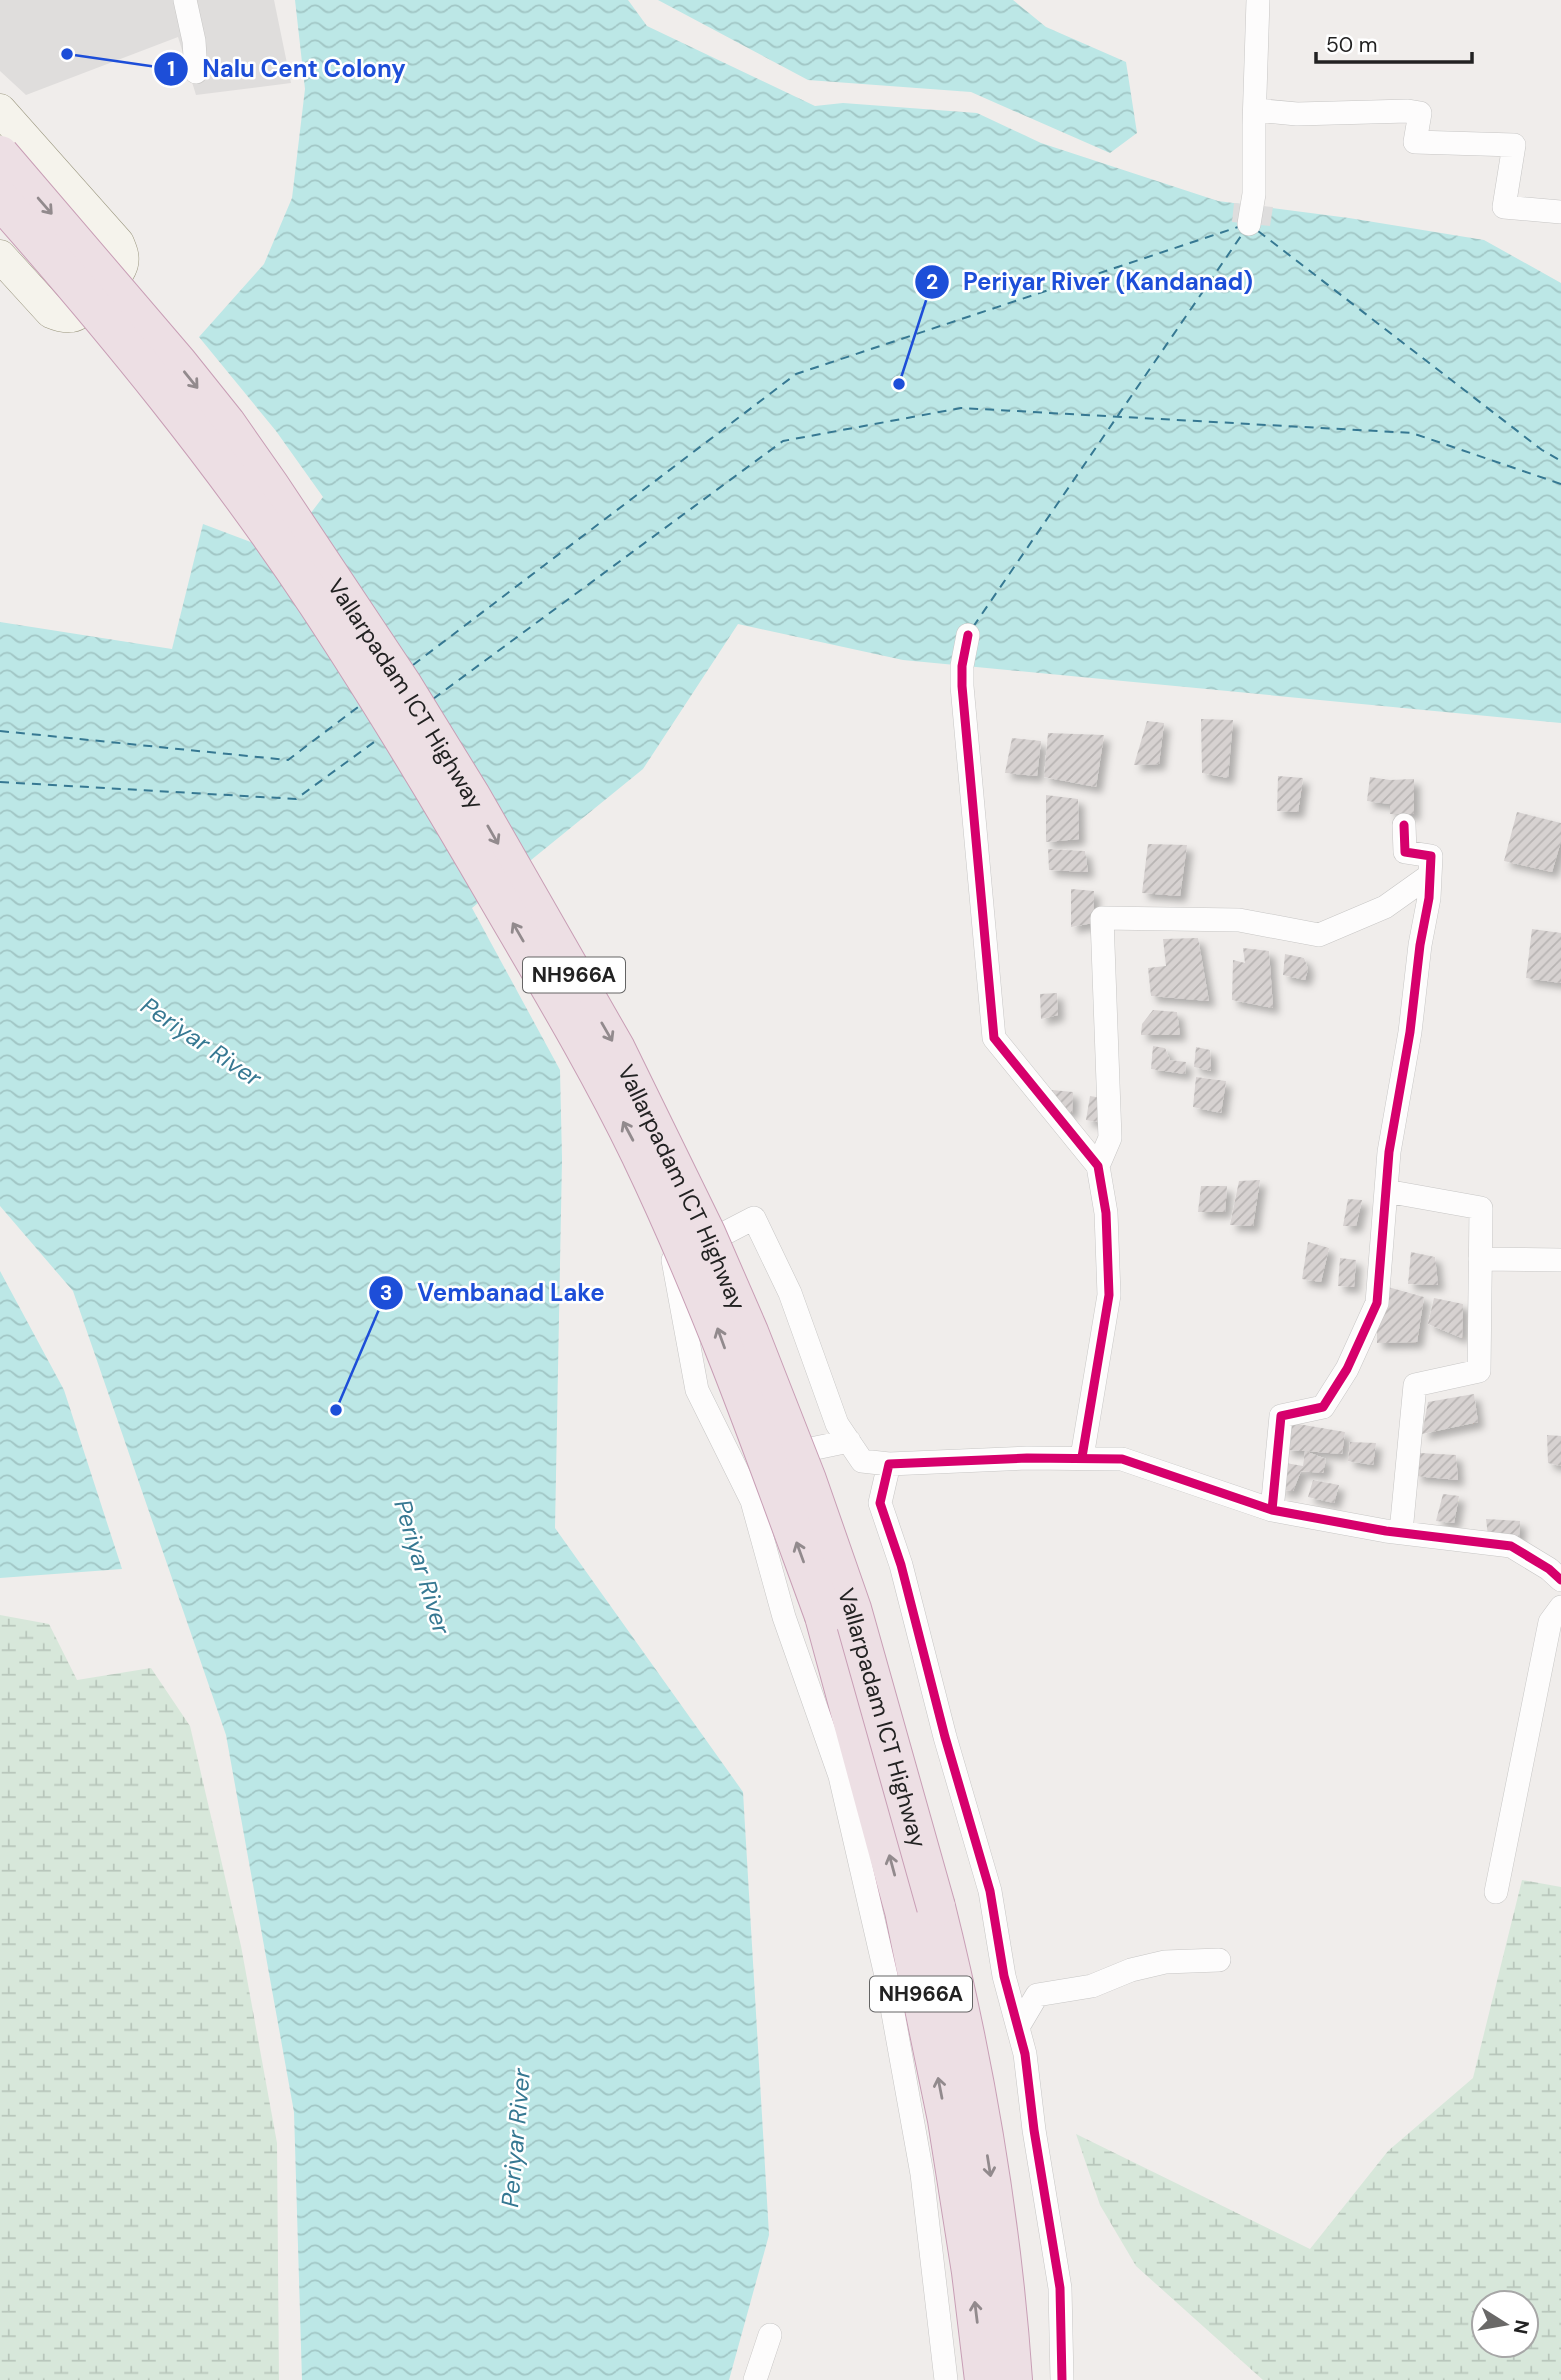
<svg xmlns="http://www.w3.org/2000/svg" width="1561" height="2380" viewBox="0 0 1561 2380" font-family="'DM Sans',sans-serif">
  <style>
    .residential { fill: #dfdddc }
    .wetland { fill: url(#wetland-marsh); fill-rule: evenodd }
    .water { fill: url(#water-waves) }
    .pier { fill: #dedddd }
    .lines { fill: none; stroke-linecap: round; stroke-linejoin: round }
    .ferry { stroke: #367892; stroke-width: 2; stroke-dasharray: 9 7; stroke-linecap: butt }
    .building { fill: url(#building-hatch); filter: url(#shadow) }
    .street-casing { stroke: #c7c6c5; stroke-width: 24 }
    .secondary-casing { stroke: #9c9881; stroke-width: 33 }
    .highway-casing { stroke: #c89eb5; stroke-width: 40 }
    .street { stroke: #fdfcfc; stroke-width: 23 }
    .secondary { stroke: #f5f3ec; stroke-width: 32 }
    .highway { stroke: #eddfe4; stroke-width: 38 }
    .highway-bridge-casing { stroke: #c89eb5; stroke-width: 40; stroke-linecap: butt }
    .highway-bridge { stroke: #eddfe4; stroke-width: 38 }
    .cycleway-casing { stroke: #fff; stroke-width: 13 }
    .cycleway { stroke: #d6006c; stroke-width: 9 }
    .oneway { stroke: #928a8d }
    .labels { text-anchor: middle; stroke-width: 5; stroke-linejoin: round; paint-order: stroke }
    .shield { fill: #fff; stroke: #646464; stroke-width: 2 }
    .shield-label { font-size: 21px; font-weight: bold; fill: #222 }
    .street-label { font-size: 23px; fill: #222; stroke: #fff }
    .water-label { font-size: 24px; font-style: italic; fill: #367892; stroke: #fff }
    .leader { fill: none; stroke: #1d4ed8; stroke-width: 2.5 }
    .callout-dot { fill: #1d4ed8; stroke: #fff; stroke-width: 2.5 }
    .mark-label { font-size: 21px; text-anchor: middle; font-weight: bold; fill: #fff }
    .callout-label { font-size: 24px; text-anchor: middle; font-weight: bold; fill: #1d4ed8; stroke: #fff; stroke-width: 5; stroke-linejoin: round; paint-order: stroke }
  </style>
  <defs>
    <pattern id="wetland-marsh" width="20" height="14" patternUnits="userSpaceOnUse" patternTransform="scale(1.75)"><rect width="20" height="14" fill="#d7e7da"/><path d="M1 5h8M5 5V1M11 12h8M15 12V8" fill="none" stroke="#b8c6bb"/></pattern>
    <pattern id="water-waves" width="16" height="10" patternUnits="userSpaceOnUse" patternTransform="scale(1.75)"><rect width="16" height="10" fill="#bce7e6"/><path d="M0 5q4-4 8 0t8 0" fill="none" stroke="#a1c6c5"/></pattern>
    <pattern id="building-hatch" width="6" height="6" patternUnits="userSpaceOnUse" patternTransform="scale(1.75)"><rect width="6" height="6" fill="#d7d2d1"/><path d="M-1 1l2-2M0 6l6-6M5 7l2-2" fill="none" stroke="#b8b4b3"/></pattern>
    <filter id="shadow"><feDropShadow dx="6" dy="6" stdDeviation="3.5" flood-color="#0004"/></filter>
  </defs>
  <rect width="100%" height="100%" fill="#f0edeb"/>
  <path class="residential" d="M0 0H274L291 83 196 95 178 37 26 95 0 71Z"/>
  <path class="wetland" d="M0 1615 49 1624 77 1680 151 1668 190 1726 241 1946 277 2143 279 2380H0Z
    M1522 1880 1561 1887V2380H1263L1136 2266 1100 2205 1076 2134 1310 2249 1388 2151 1473 2078ZM1526 2303V2345H1484V2303Z"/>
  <path class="water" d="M295 0H628L647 26 815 106 843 103 977 113 1041 143 1218 201 1349 218 1484 240 1561 283V723L903 660 738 624 643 769 472 908 560 1070 562 1159 555 1528 743 1792 769 2235 729 2380H302L294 2112 226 1735 73 1291 0 1206V622L172 649 203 524 269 549 304 522 323 497 276 431 199 337 264 264 292 198 305 89Z
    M658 0H1013L1046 27 1126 62 1137 133 1110 153 971 92 808 80Z
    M0 1271 64 1390 122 1569 0 1578Z"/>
  <path class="pier" d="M1234 203 1273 207 1270 226 1232 222Z"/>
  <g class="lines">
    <path class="ferry" d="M1258 231 1542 450 1561 461
      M973 627 1243 233
      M413 665 796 374 1238 227
      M433 699 783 441 961 408 1412 433 1561 484
      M0 731 288 760 362 704
      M0 782 296 799 381 737"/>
  </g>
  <path class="building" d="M1201 719 1233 720 1228 778 1202 773Z
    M1147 721 1164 723 1159 764 1134 765Z
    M1048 733 1104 735 1096 787 1044 777Z
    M1012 738 1041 741 1037 776 1005 773Z
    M1278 776 1303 778 1298 812 1277 811Z
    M1370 777 1390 780 1414 779V814H1390V804L1367 801Z
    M1046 795 1078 799 1079 839 1046 842Z
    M1517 812 1561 823V841L1552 872 1504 861Z
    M1148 844 1187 845 1180 896 1142 893Z
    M1048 849 1085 851 1088 872 1049 870Z
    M1071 889 1094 891 1093 923 1071 927Z
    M1532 929 1561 933V983L1526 978Z
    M1198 938 1209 1001 1151 996 1148 968 1166 966 1163 939Z
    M1243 948 1269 951 1273 1008 1232 1000 1233 960 1245 963Z
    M1285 954 1304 958 1308 969 1305 980 1283 975Z
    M1057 993 1058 1015 1041 1019 1040 994Z
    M1153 1010 1177 1012 1180 1035H1141L1142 1024Z
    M1153 1046 1165 1048 1170 1060 1186 1062 1185 1074 1151 1069Z
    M1196 1047 1210 1050 1211 1071 1194 1067Z
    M1196 1077 1226 1081 1221 1113 1193 1107Z
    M1052 1090 1073 1092 1072 1113 1053 1110Z
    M1090 1096 1102 1098 1109 1124 1086 1120Z
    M1260 1180 1253 1226 1230 1225 1239 1181Z
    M1201 1186H1227L1225 1212H1198Z
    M1348 1199 1362 1200 1356 1226H1343Z
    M1308 1242 1329 1248 1321 1282 1302 1279Z
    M1411 1252 1435 1257 1438 1285 1408 1284Z
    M1340 1258 1356 1260 1354 1287 1338 1286Z
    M1388 1287 1424 1297 1417 1342 1377 1343V1317Z
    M1434 1298 1463 1304 1462 1338 1428 1324Z
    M1474 1394 1478 1422 1422 1434 1428 1402Z
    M1292 1423 1345 1432 1342 1454 1305 1451 1326 1459 1323 1473 1301 1471 1293 1491 1280 1490 1286 1463 1303 1466 1305 1451 1285 1450Z
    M1547 1435 1561 1436V1466L1548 1463Z
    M1350 1442 1376 1443 1373 1465 1348 1461Z
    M1420 1453 1456 1455 1458 1480 1415 1476Z
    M1313 1480 1339 1485 1334 1503 1308 1497Z
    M1443 1494 1459 1496 1454 1523 1436 1521Z
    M1486 1519 1520 1521 1519 1539 1488 1536Z"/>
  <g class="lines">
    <defs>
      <path id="street" d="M185 0 194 41 196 72
        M1255 110 1297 114 1408 111 1420 113 1415 142 1514 145 1504 207 1561 212
        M1249 224 1254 194V125L1258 0
        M968 635 962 666V686L994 1038 1098 1166 1106 1213 1109 1295 1082 1457
        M1098 1166 1110 1138 1102 918 1239 920 1319 935 1385 907 1430 875
        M1386 1191 1481 1208 1479 1371 1415 1385 1401 1532
        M1480 1259 1561 1260
        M787 1454 849 1441
        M889 1464 862 1461 837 1424 790 1293 754 1218 673 1260 697 1390 752 1501 784 1617 840 1776 887 1980 922 2174 946 2380
        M1272 1510 1281 1416 1323 1407 1347 1369 1377 1303 1389 1152 1410 1032 1420 945 1429 898 1431 856 1405 852 1404 825
        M1496 1892 1550 1622 1561 1607
        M1018 2027 1037 1995 1092 1986 1131 1970 1165 1962 1219 1960
        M755 2380 770 2335
        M1062 2380 1060 2288 1034 2130 1025 2054 1004 1976 990 1891 945 1737 901 1565 880 1503 889 1464 1027 1458 1122 1459 1272 1510 1386 1531 1511 1546 1549 1569 1561 1580"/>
      <path id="secondary" d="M0 110 118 243C121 250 124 257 122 264 119 277 85 314 72 316 64 317 58 315 51 312L0 256"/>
      <path id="highway" d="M824 1616 904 1911 947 2120 971 2272 984 2380
        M936 1907C975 2063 1002 2220 1013 2380"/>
    </defs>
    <use href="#street" class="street-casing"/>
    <use href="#secondary" class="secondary-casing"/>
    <use href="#highway" class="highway-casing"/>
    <use href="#street" class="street"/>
    <use href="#secondary" class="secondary"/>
    <use href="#highway" class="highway"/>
    <defs>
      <g id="highway-bridge">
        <path id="s1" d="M0 155 178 363 226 423 270 486 402 684 471 796 616 1049 706 1233 749 1332 807 1480 852 1609 936 1907"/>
        <path d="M0 199C113 327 223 461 317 603 381 700 441 800 499 900 548 984 598 1067 640 1154 712 1304 767 1460 824 1616"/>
      </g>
    </defs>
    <use href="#highway-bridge" class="highway-bridge-casing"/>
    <use href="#highway-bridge" class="highway-bridge"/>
    <defs>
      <path id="cycleway" d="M968 635 962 666V686L994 1038 1098 1166 1106 1213 1109 1295 1082 1457
        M1272 1510 1281 1416 1323 1407 1347 1369 1377 1303 1389 1152 1410 1032 1420 945 1429 898 1431 856 1405 852 1404 825
        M1062 2380 1060 2288 1034 2130 1025 2054 1004 1976 990 1891 945 1737 901 1565 880 1503 889 1464 1027 1458 1122 1459 1272 1510 1386 1531 1511 1546 1549 1569 1561 1580"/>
    </defs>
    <use href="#cycleway" class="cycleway-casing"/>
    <use href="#cycleway" class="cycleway"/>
  </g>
  <defs><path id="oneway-shaft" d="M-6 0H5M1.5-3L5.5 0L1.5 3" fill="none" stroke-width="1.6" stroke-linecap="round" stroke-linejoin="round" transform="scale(1.75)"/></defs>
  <g class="oneway">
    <use href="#oneway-shaft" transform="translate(45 206) rotate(49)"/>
    <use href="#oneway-shaft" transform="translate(191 380) rotate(51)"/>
    <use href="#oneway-shaft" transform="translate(493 835) rotate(60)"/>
    <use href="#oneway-shaft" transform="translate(518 932) rotate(-120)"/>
    <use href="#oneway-shaft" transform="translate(607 1032) rotate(60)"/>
    <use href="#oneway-shaft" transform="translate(628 1131) rotate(-118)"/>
    <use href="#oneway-shaft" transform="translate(721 1338) rotate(-110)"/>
    <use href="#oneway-shaft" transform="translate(800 1552) rotate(-110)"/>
    <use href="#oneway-shaft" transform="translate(892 1865) rotate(-105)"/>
    <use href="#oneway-shaft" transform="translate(940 2088) rotate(-101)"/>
    <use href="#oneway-shaft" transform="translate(989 2166) rotate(81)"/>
    <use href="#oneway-shaft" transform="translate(976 2312) rotate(-97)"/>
  </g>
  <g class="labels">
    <g class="shield">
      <rect x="523" y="957.5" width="102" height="35" rx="5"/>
      <rect x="870" y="1976.5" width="102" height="35" rx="5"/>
    </g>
    <g class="shield-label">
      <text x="574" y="982">NH966A</text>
      <text x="921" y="2001">NH966A</text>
    </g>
    <g class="street-label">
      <text dy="8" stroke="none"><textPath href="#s1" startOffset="676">Vallarpadam ICT Highway</textPath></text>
      <text dy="8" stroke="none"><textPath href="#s1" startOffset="1242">Vallarpadam ICT Highway</textPath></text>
      <text dy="8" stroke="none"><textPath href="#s1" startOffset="1810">Vallarpadam ICT Highway</textPath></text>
    </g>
    <g class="water-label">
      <text transform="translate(201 1042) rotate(34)" y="8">Periyar River</text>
      <text transform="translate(422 1567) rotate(73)" y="8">Periyar River</text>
      <text transform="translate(516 2138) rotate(-85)" y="8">Periyar River</text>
    </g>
  </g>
  <path class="leader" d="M67 54L171 69M899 384L932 282M336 1410L386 1293"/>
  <g class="callout-dot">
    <circle cx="67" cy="54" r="7"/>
    <circle cx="899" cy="384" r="7"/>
    <circle cx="336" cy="1410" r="7"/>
    <circle cx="171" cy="69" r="18"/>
    <circle cx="932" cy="282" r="18"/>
    <circle cx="386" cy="1293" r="18"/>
  </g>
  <g class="mark-label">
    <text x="171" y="76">1</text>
    <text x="932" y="289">2</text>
    <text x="386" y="1300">3</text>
  </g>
  <g class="callout-label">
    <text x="304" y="77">Nalu Cent Colony</text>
    <text x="1108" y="290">Periyar River (Kandanad)</text>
    <text x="511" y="1301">Vembanad Lake</text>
  </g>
  <g transform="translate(1505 2324) rotate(101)"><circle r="33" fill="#ffffff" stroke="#a7a7a7" stroke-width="2"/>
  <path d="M0-5L12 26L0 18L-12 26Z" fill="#6a6968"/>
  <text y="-10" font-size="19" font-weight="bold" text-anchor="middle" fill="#222222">N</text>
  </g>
  <path d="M1316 52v10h156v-10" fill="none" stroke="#222222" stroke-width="3.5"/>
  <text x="1326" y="52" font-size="21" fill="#222222" stroke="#ffffff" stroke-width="5" paint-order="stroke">50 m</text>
</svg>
